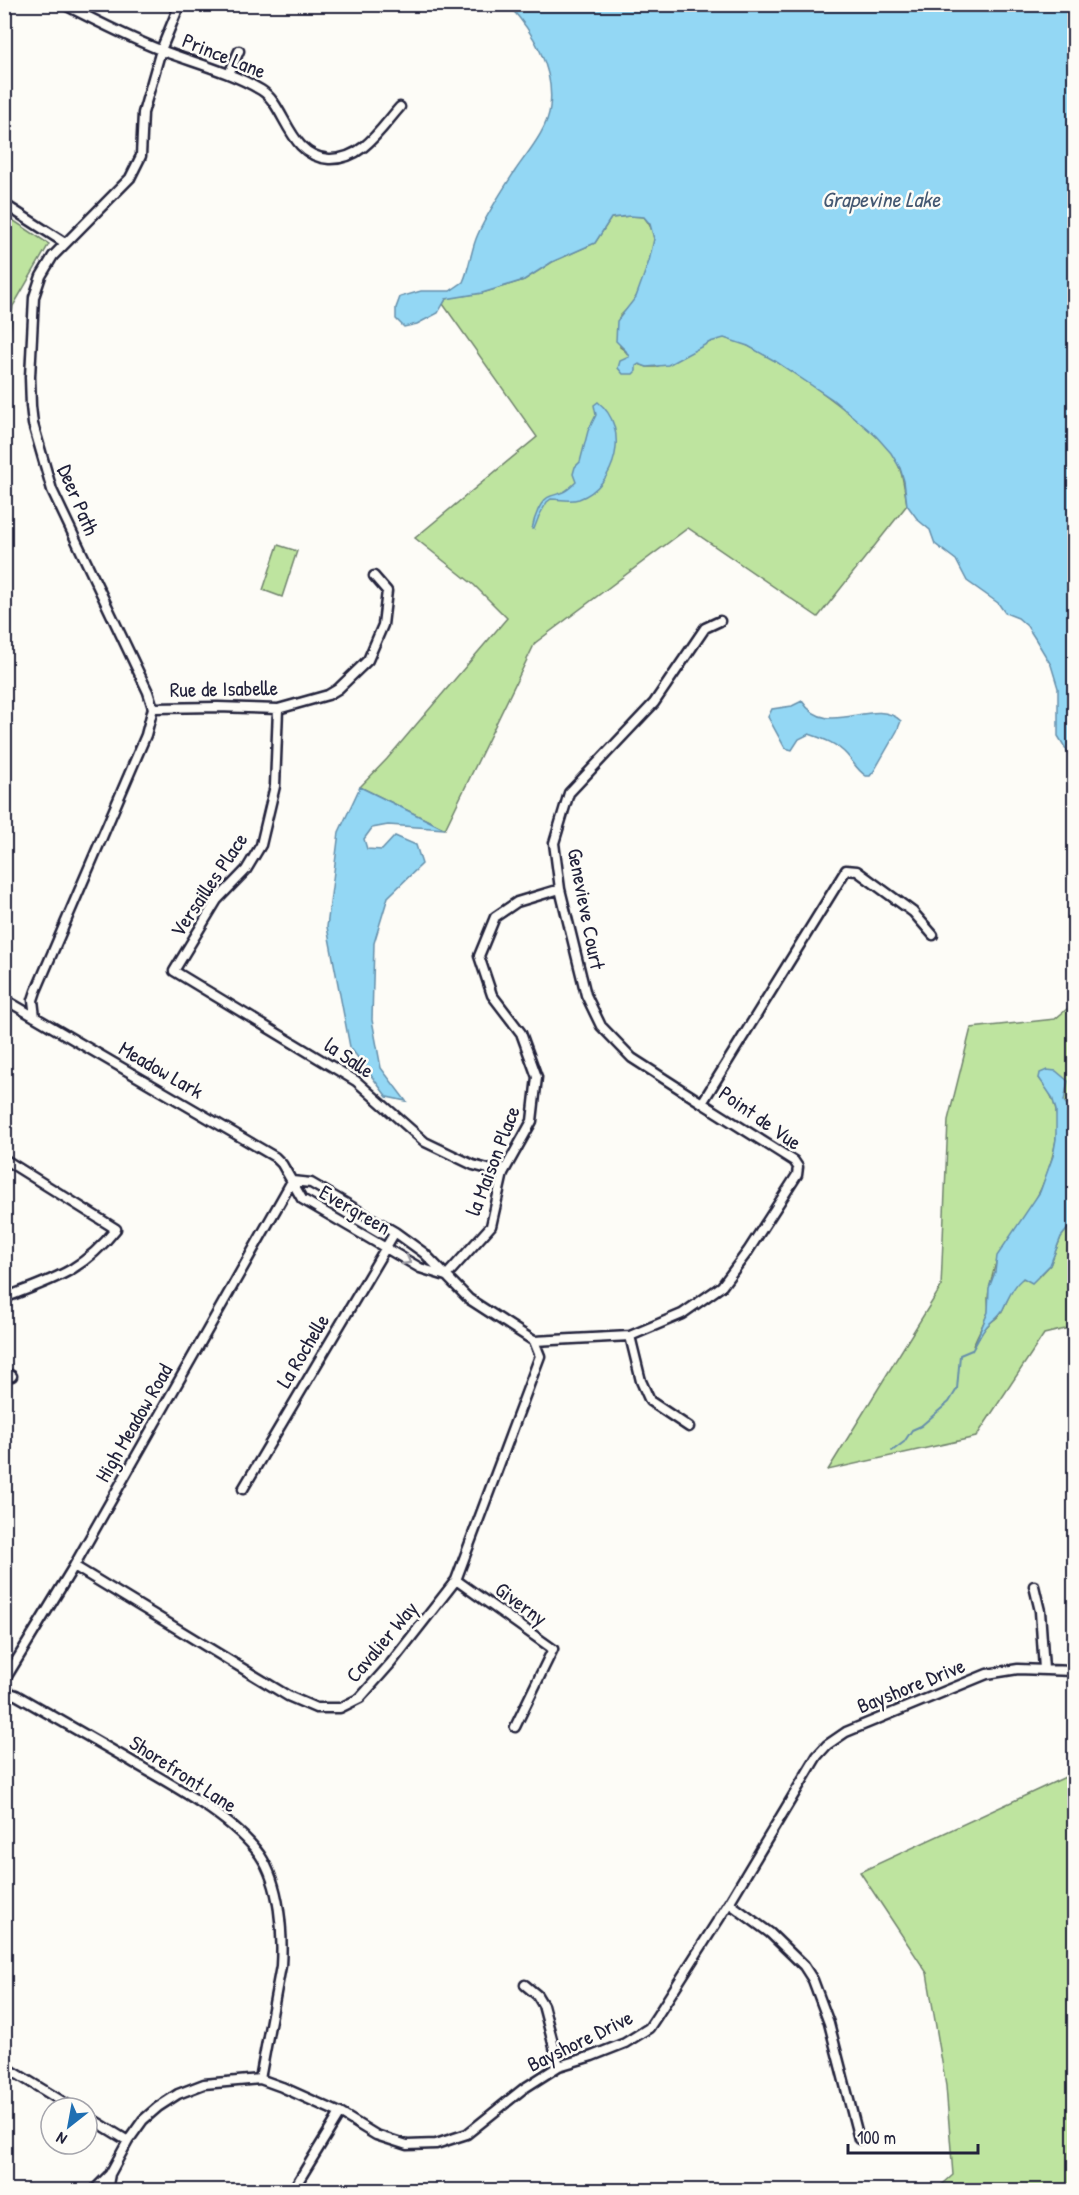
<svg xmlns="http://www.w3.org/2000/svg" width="1079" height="2195" viewBox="0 0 1079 2195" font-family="'Patrick Hand',sans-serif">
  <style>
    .green { fill: #bee49f; stroke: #70836d; stroke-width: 1.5 }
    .water { fill: #93d7f4; stroke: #668faa; stroke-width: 1.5 }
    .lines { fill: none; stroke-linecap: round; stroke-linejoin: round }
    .stream { stroke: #668faa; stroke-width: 2 }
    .minor-casing { stroke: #22223b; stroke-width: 13 }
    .minor { stroke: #fdfcf7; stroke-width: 8 }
    .oneway { stroke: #9a9aa2 }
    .labels { text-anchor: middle; stroke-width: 5; stroke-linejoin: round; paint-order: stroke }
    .street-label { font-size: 21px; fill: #22223b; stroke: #fdfcf7 }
    .water-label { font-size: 22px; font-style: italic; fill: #445872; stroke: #fdfcf7 }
  </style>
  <rect width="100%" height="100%" fill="#fdfcf7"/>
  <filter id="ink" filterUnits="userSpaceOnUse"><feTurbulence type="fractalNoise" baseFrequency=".0167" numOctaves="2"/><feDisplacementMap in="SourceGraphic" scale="12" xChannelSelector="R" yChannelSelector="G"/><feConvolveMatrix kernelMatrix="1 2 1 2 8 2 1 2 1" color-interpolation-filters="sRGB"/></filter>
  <g filter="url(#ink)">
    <path class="green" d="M5 215 49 244 13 306 8 348 4 346Z
      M630 216 644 217C649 223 653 230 654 239 655 253 640 295 630 306 627 310 623 313 620 316V347C628 351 630 359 636 366L639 364 647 367H656C669 361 713 338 723 338 755 338 873 426 892 453 903 469 904 487 907 505L818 617 688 528 535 643 445 829 360 787 387 759 507 618 474 585 415 538 537 437 443 304 446 299 454 297 482 293 524 280 552 262 595 243 611 218Z
      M278 545 297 551 282 597 263 590Z
      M1074 1003V1104L1067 1105 1064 1101 1065 1090 1039 1078C1044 1084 1049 1091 1052 1098 1067 1132 1045 1187 1026 1216 1015 1232 1003 1244 996 1263 994 1269 988 1291 988 1298 988 1303 989 1308 988 1312 984 1324 977 1335 973 1346 978 1341 981 1332 987 1326 991 1321 997 1319 1001 1313 1006 1304 1012 1286 1020 1280 1025 1276 1033 1277 1039 1277L1050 1265 1061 1237 1074 1221V1327L1044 1334 976 1437 828 1470 941 1287 948 1120 971 1028 1055 1019Z
      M1074 1773V2190H936L953 2175 946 2086 927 1973 860 1872Z"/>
    <path class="water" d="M508 5H1074V762L1058 736V688L1051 665 1036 640 1027 626 1018 618 1005 613 998 603 967 581 956 560 935 544 930 530 918 520 907 505 904 481 900 468 891 453 876 436 832 399 775 361 748 346 724 338 710 342 668 365 647 367 639 364 636 366V371L633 374H623L618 368 620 361 629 357 626 351 616 341 617 321 636 297 649 261 654 239 650 224 644 217 630 216 611 218 595 243 552 262 524 280 482 293 446 299 438 313 417 324 404 327 396 319V308L400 297 421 291H450L463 282C470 267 471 249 478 234 488 212 502 191 515 171 527 153 548 129 550 107 555 69 533 31 508 5Z
      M598 402C631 428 616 486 579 499 568 502 562 499 551 499L547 502 539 516 534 529H532C534 519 540 499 551 496 564 492 566 492 576 482L573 474 575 467 580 462 588 431 596 415 594 405Z
      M802 701C828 741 873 695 901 721L897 731 874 771 870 776H866C857 770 854 763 847 755 836 743 824 739 809 734L799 739 792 750 785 748 768 717 772 709 792 706Z
      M360 787 445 829 388 825 372 828 364 839 367 849 382 850 395 836 416 845 422 864 388 897 374 943 372 1020 381 1068 406 1101 387 1097 350 1047 327 927 339 832Z
      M1047 1070 1056 1071 1068 1081 1064 1101 1067 1105 1074 1104V1221L1061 1237 1050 1265 1032 1283 1023 1278C1013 1286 1008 1299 1003 1309 999 1317 992 1320 987 1326 981 1333 977 1343 972 1351L988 1312 989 1288 995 1272 997 1256 1040 1192 1053 1156 1056 1139V1110L1052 1097 1039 1078 1040 1073Z"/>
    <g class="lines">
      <path class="stream" d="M892 1451 904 1442 912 1430 921 1426 949 1402 957 1389 960 1355 972 1350"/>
      <defs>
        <path id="minor" d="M63 4C96 21 129 38 163 51 195 63 231 72 261 90 286 105 288 156 329 159 363 160 381 128 400 107
          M229 74 239 51
          M4 204 65 243
          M153 708 218 707 278 709 328 695 338 689 368 660 383 625 387 591 374 576
          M278 709 275 786 261 845 246 870 217 900 174 971 356 1081 425 1142 473 1165 503 1173
          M4 999 275 1157 282 1164 302 1199 420 1268 446 1276
          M35 1017 33 1000 36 991 146 735 153 708 148 692 52 490 33 424 31 406 30 377 34 297 41 276 53 256 130 178 141 156 143 113 161 50 180 4
          M702 1103 632 1058 601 1026 586 995 560 889 554 843 569 793 654 703 705 628 720 621
          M4 1159 116 1229C82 1272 53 1279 4 1298
          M292 1181 311 1183 395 1232 424 1253 469 1299 534 1341
          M446 1276 491 1226 503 1173 532 1121 537 1077 521 1033 492 995 479 956 495 917 517 902 560 889
          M630 1336 641 1381 650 1401 689 1427
          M534 1341 630 1336 682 1314 722 1286 748 1251 797 1175 798 1167 794 1161 702 1103 846 870 857 871 913 912 933 935
          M4 1372 12 1376
          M243 1489 395 1232
          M74 1566 288 1696 316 1708H340L360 1698 391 1663 456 1580 540 1356 534 1341
          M456 1580 553 1649 515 1727
          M1034 1586 1040 1611 1044 1669
          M4 1681 74 1566 292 1181
          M4 1691 16 1695C54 1717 92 1739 131 1761 172 1785 233 1817 260 1855 280 1885 283 1932 281 1966L260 2079
          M729 1903 770 1933 804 1966 813 1980 829 2023 859 2139
          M525 1985 537 1995 543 2005 559 2066
          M4 2066 73 2108
          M87 2116 128 2141
          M94 2190 110 2174
          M107 2190 110 2174 128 2141 143 2120 158 2107 178 2094 204 2084 260 2079 282 2087 340 2113 376 2135 407 2145 436 2144 467 2134 523 2089 559 2066 592 2056 625 2043 649 2028 657 2016 729 1903 817 1756 827 1745 846 1732 987 1674 1018 1669 1074 1671
          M293 2190 340 2113"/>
      </defs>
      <use href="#minor" class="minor-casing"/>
      <use href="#minor" class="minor"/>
    </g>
    <defs><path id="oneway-chevron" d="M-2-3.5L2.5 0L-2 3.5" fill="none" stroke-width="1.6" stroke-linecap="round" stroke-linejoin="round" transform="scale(1.5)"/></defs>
    <use class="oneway" href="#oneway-chevron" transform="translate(407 1261) rotate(30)"/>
  </g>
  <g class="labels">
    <g class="street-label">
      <text transform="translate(224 56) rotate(22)" y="7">Prince Lane</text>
      <text transform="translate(78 500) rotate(67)" y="7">Deer Path</text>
      <text transform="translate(224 689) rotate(-1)" y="7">Rue de Isabelle</text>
      <text transform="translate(209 885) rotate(-56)" y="7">Versailles Place</text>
      <text transform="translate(586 909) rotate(79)" y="7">Genevieve Court</text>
      <text transform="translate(349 1058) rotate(34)" y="7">la Salle</text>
      <text transform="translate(161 1070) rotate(30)" y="7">Meadow Lark</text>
      <text transform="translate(760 1118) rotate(35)" y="7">Point de Vue</text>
      <text transform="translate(493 1161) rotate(-69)" y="7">la Maison Place</text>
      <text transform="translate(355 1210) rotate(30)" y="7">Evergreen</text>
      <text transform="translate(303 1351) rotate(-59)" y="7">La Rochelle</text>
      <text transform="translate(134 1423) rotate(-60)" y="7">High Meadow Road</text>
      <text transform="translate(521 1604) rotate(36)" y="7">Giverny</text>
      <text transform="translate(382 1642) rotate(-50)" y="7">Cavalier Way</text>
      <text transform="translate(911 1686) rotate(-22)" y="7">Bayshore Drive</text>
      <text transform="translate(183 1774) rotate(33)" y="7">Shorefront Lane</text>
      <text transform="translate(580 2041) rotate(-26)" y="7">Bayshore Drive</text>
    </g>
    <g class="water-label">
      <text x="881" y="207">Grapevine Lake</text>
    </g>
  </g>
  <rect width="1079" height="2195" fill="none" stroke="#fdfcf7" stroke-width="24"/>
  <rect x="12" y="12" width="1055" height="2171" fill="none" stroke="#22223b" stroke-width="2" filter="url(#ink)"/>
  <g transform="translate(69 2126) rotate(211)"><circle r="28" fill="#fdfcf7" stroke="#a5a5ac" stroke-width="1.5"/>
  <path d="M0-4.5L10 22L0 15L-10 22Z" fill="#1f6fb2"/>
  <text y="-9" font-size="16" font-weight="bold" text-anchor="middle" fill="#22223b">N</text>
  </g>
  <path d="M848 2144v9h130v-9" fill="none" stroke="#22223b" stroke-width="3"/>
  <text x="857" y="2144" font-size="18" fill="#22223b" stroke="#fdfcf7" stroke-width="4.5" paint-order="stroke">100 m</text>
</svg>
